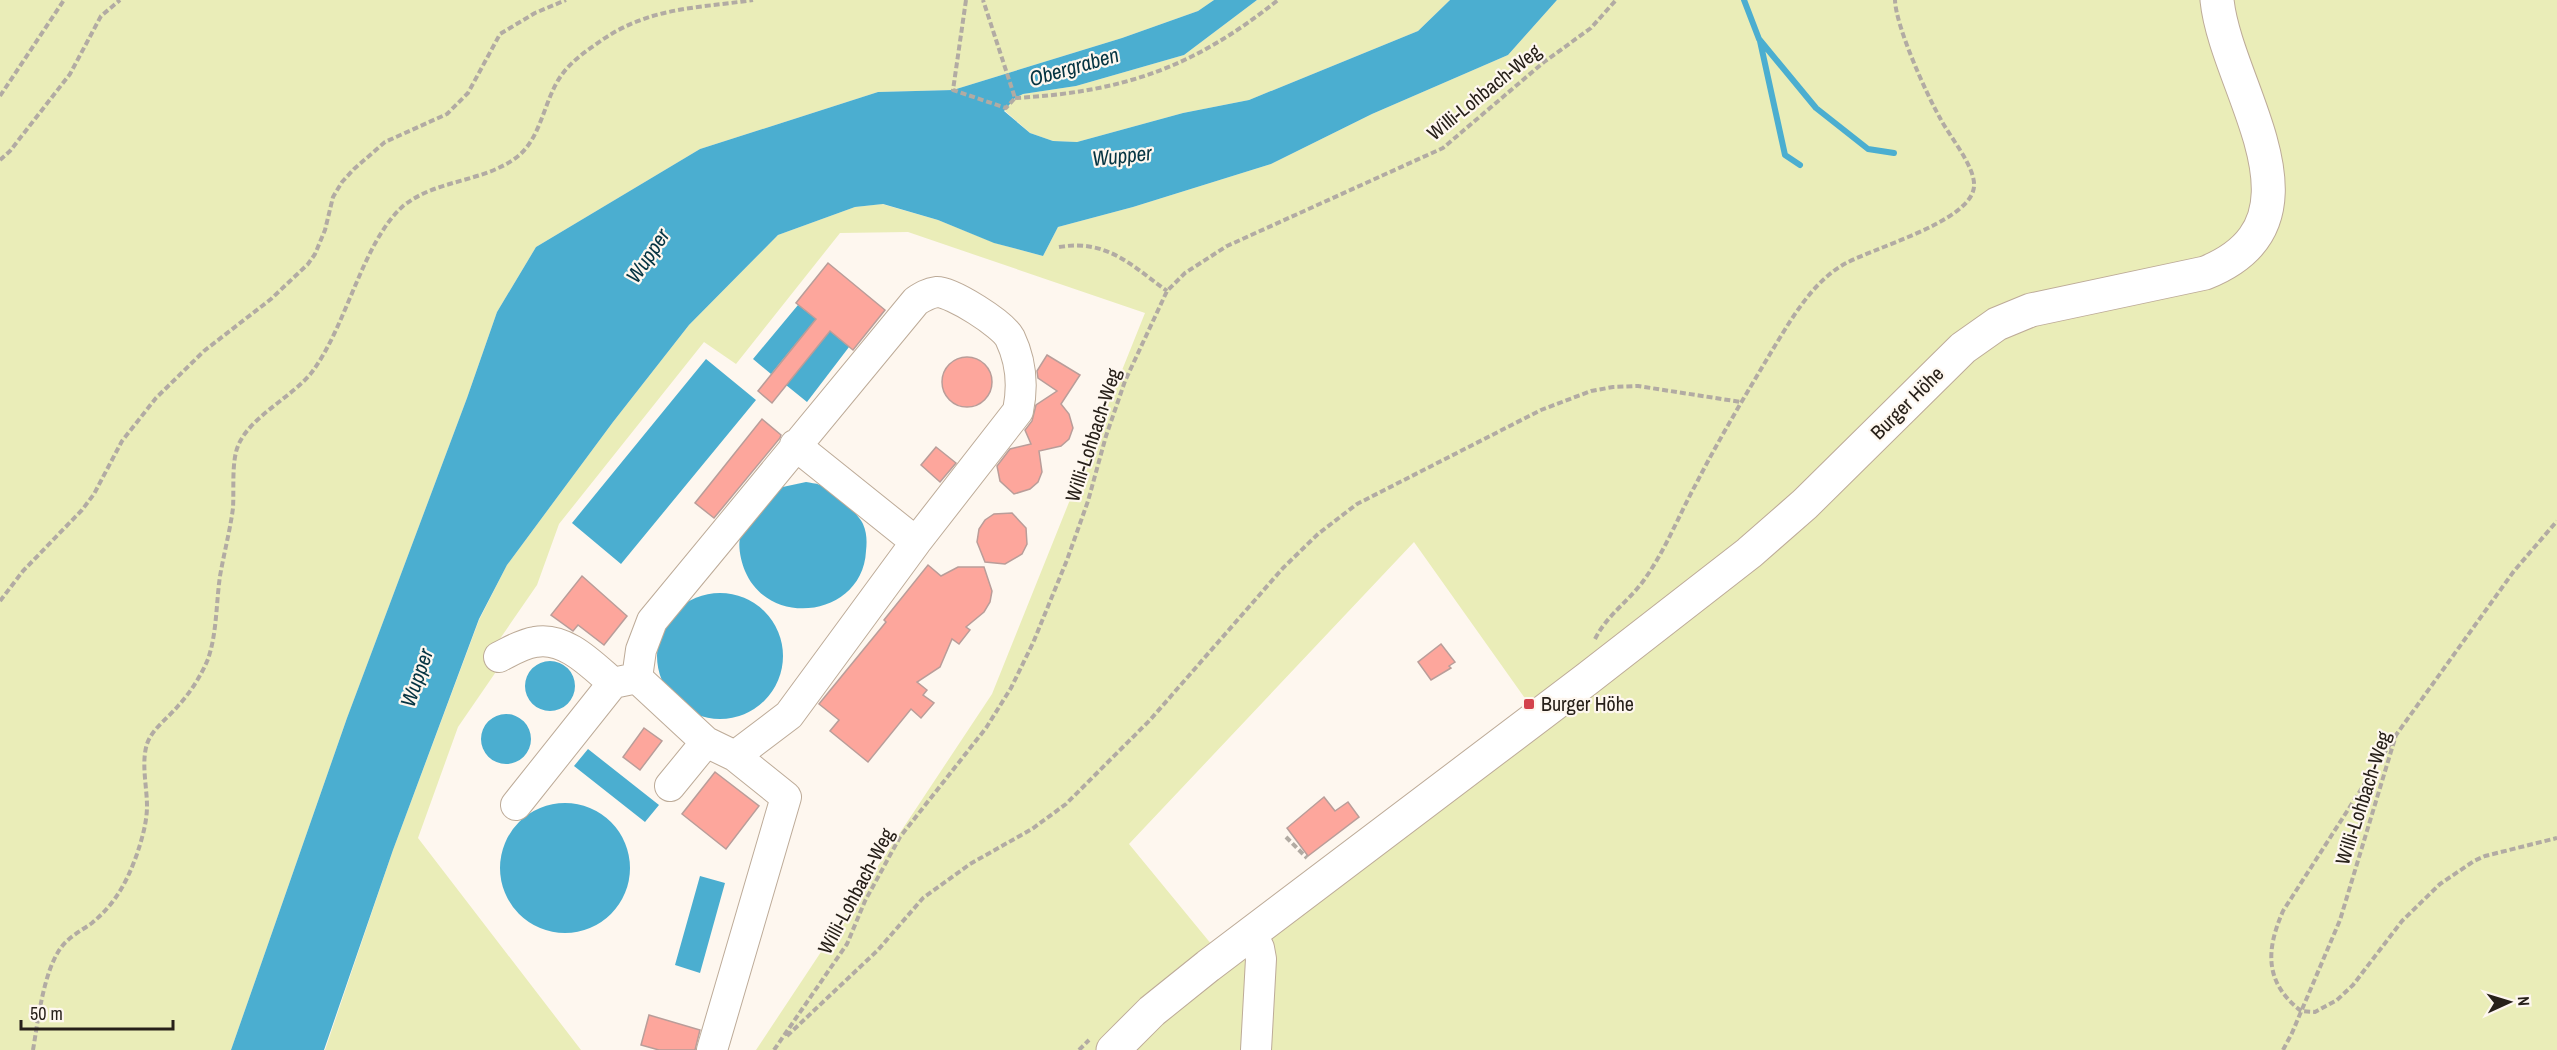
<svg xmlns="http://www.w3.org/2000/svg" width="2557" height="1050" viewBox="0 0 2557 1050" font-family="'Archivo Narrow',sans-serif">
  <style>
    .green { fill: #eaedb8; fill-rule: evenodd }
    .water { fill: #4baed0 }
    .lines { fill: none; stroke-linecap: round; stroke-linejoin: round }
    .stream { stroke: #4baed0; stroke-width: 6 }
    .building { fill: #fda69c; stroke: #b99d99; stroke-width: 1.5 }
    .minor-casing { stroke: #bdab98; stroke-width: 32 }
    .major-casing { stroke: #bdab98; stroke-width: 35 }
    .path { stroke: #b2aba3; stroke-width: 4; stroke-dasharray: 6 3; stroke-linecap: butt }
    .minor { stroke: #fff; stroke-width: 30 }
    .major { stroke: #fff; stroke-width: 33 }
    .poi-dot { fill: #d3434e; stroke: #fef7ef; stroke-width: 2 }
    .labels { text-anchor: middle; stroke-width: 4.5; stroke-linejoin: round; paint-order: stroke }
    .street-label { font-size: 20px; fill: #272019; stroke: #fef7ef }
    .poi-label { font-size: 20px; fill: #272019; stroke: #fef7ef; text-anchor: start }
    .water-label { font-size: 21px; font-style: italic; fill: #053442; stroke: #fef7ef }
  </style>
  <rect width="100%" height="100%" fill="#fef7ef"/>
  <path class="green" d="M0 0H1214L1198 11 1122 38 953 90 878 92 700 149 536 247 497 312 467 398 347 718 231 1050H0Z
    M1257 0H1450L1418 31 1249 100 1183 113 1077 142 1053 141 1030 133 1004 110 1015 98 1023 94 1076 86 1184 55Z
    M1557 0H2557V1050H756L992 694 1145 313 908 232 840 233 736 364 704 342 559 524 537 585 495 646 502 663 458 727 418 838 581 1050H325L393 850 479 620 507 565 613 422 689 325 778 235 855 207 882 204 938 220 995 243 1043 256 1058 227 1133 207 1271 164 1372 114 1508 55ZM1414 542 1529 704 1212 945 1129 844Z"/>
  <path class="water" d="M1214 0H1257L1184 55 1076 86 1023 94 1015 98 1004 111 1030 133 1053 141 1077 142 1183 113 1249 100 1418 31 1450 0H1557L1508 55 1372 114 1271 164 1133 207 1058 227 1043 256 994 243 938 220 883 204 855 207 778 235 689 325 613 422 507 565 479 619 393 850 324 1050H231L347 718 467 398 497 312 536 247 700 149 878 92 953 90 1122 38 1198 11Z
    M798 305 816 319 771 374 753 359Z
    M830 331 849 347 807 402 786 385Z
    M706 359 756 400 621 564 572 523Z
    M806 482C810 483 816 483 820 485 831 489 859 514 863 524 867 533 867 542 866 551 863 616 770 630 745 571 741 561 737 545 741 535 745 524 769 498 778 488Z
    M657 656a63 63 0 1 1 126 0a63 63 0 1 1-126 0Z
    M525 686a25 25 0 1 1 50 0a25 25 0 1 1-50 0Z
    M481 739a25 25 0 1 1 50 0a25 25 0 1 1-50 0Z
    M588 749 659 805 645 822 574 766Z
    M500 868a65 65 0 1 1 130 0a65 65 0 1 1-130 0Z
    M700 876 725 883 700 973 675 965Z"/>
  <g class="lines">
    <path class="stream" d="M1744 0 1759 39 1816 108 1868 149 1894 153
      M1760 41 1785 155 1800 165"/>
  </g>
  <path class="building" d="M828 263 885 310 853 350 830 331 772 403 758 391 816 319 796 303Z
    M1047 355 1080 375 1061 404 1069 414 1073 428 1069 439 1061 446 1039 451 1042 472 1038 482 1030 489 1014 494 1000 481 997 466 1010 449 1031 444 1025 430 1032 421 1036 405 1057 391 1038 378 1037 371Z
    M942 382a25 25 0 1 1 50 0a25 25 0 1 1-50 0Z
    M762 419 781 435 780 438 714 518 695 503Z
    M936 447 956 463 940 482 921 465Z
    M1012 513 1026 528 1027 544 1022 554 1005 564 985 562 977 542 979 529 985 520 994 514Z
    M928 565 941 576 958 567H984L992 591 990 602 984 612 966 627 970 630 959 644 952 639 940 667 917 682 927 690 923 695 934 703 921 718 911 709 868 762 830 731 839 720 819 704 886 622 884 620Z
    M582 576 627 616 604 645 578 625 573 631 551 615Z
    M1441 644 1455 662 1449 666 1451 668 1431 680 1418 662Z
    M644 728 662 741 640 770 623 757Z
    M715 772 759 806 726 849 682 814Z
    M1324 797 1335 811 1348 802 1359 817 1308 856 1287 828Z
    M649 1015 700 1030 695 1050H659L641 1045Z"/>
  <g class="lines">
    <defs>
      <path id="minor" d="M795 445 916 542
        M499 657C511 651 522 644 535 642 565 636 592 665 613 683
        M670 786 706 742
        M516 805 613 683 637 678
        M1251 933 1259 948 1261 959 1256 1050
        M712 1050 786 797 735 756 706 742 637 678 641 650 652 621 916 301C922 297 928 293 937 292 952 292 1003 324 1010 338 1021 361 1023 387 1018 411L916 542 789 715 735 756"/>
      <path id="major" d="M1113 1050 1152 1011 1208 966 1587 679 1749 553 1805 504 1963 348 1997 324 2031 310 2205 273C2335 221 2226 89 2217 0"/>
    </defs>
    <use href="#minor" class="minor-casing"/>
    <use href="#major" class="major-casing"/>
    <path class="path" d="M966 0 953 90 1006 108 1015 98 983 0
      M0 96 64 0
      M1015 98C1123 92 1193 68 1278 0
      M0 160 10 151 70 74 101 16 120 0
      M1059 247C1107 239 1131 265 1167 291
      M0 601 23 571 82 510 94 494 122 441 156 398 204 351 271 299 308 264 315 254 325 230 333 197 342 182 354 169 385 142 447 114 468 93 500 34 535 13 566 0
      M1595 639C1607 615 1629 601 1644 580 1665 551 1679 515 1696 484 1719 439 1745 396 1770 354 1789 323 1810 285 1841 266 1870 248 1970 223 1974 187 1976 167 1949 136 1940 118 1926 93 1896 27 1895 0
      M2396 735 2283 911C2266 950 2264 982 2301 1011L2315 1012 2337 1000 2353 985 2402 921 2440 884 2474 861 2485 856 2557 838
      M1286 837 1307 858
      M787 1036 878 950 923 898 970 864 1032 829 1066 804 1150 720 1283 568 1318 534 1357 504 1541 410 1591 391 1613 387 1638 386 1741 402
      M33 1050C38 1021 43 974 60 949 68 937 81 931 92 923 115 904 127 882 137 854 142 839 147 822 147 806 147 787 141 763 147 744 152 729 168 718 178 706 190 693 201 676 208 659 217 633 216 604 220 576 224 553 230 531 233 508 234 490 232 469 236 452 244 419 291 399 312 372 347 325 362 244 402 207 435 179 483 183 517 157 539 140 543 108 556 84 565 67 579 56 595 45 646 7 692 9 753 0
      M774 1050 847 944 865 901 900 837 986 728 1011 688 1033 643 1067 560 1088 501 1106 436 1125 381 1167 291 1185 273 1227 246 1443 148 1544 62 1591 28 1616 0
      M1079 1050 1089 1040
      M2283 1050 2292 1033 2340 920 2396 735 2514 571 2557 521"/>
    <use href="#minor" class="minor"/>
    <use href="#major" class="major"/>
  </g>
  <rect class="poi-dot" x="1523" y="698" width="12" height="12" rx="3"/>
  <g class="labels">
    <g class="street-label">
      <text transform="translate(1484 92) rotate(-39)" y="7">Willi-Lohbach-Weg</text>
      <text transform="translate(1907 403) rotate(-45)" y="7">Burger Höhe</text>
      <text transform="translate(1093 435) rotate(-72)" y="7">Willi-Lohbach-Weg</text>
      <text transform="translate(2363 798) rotate(-72)" y="7">Willi-Lohbach-Weg</text>
      <text transform="translate(856 891) rotate(-62)" y="7">Willi-Lohbach-Weg</text>
    </g>
    <g class="poi-label">
      <text x="1541" y="711">Burger Höhe</text>
    </g>
    <g class="water-label">
      <text transform="translate(1074 67) rotate(-16)" y="7">Obergraben</text>
      <text transform="translate(1122 156) rotate(-6)" y="7">Wupper</text>
      <text transform="translate(648 256) rotate(-56)" y="7">Wupper</text>
      <text transform="translate(417 678) rotate(-71)" y="7">Wupper</text>
    </g>
  </g>
  <g transform="translate(2509 1002) rotate(86)" stroke="#fef7ef" stroke-width="4.5" paint-order="stroke">
  <path d="M0-4.5L10 22L0 15L-10 22Z" fill="#272019"/>
  <text y="-9" font-size="16" font-weight="bold" text-anchor="middle" fill="#272019">N</text>
  </g>
  <path d="M21 1020v9h152v-9" fill="none" stroke="#272019" stroke-width="3"/>
  <text x="30" y="1020" font-size="18" fill="#272019" stroke="#fef7ef" stroke-width="4.5" paint-order="stroke">50 m</text>
</svg>
